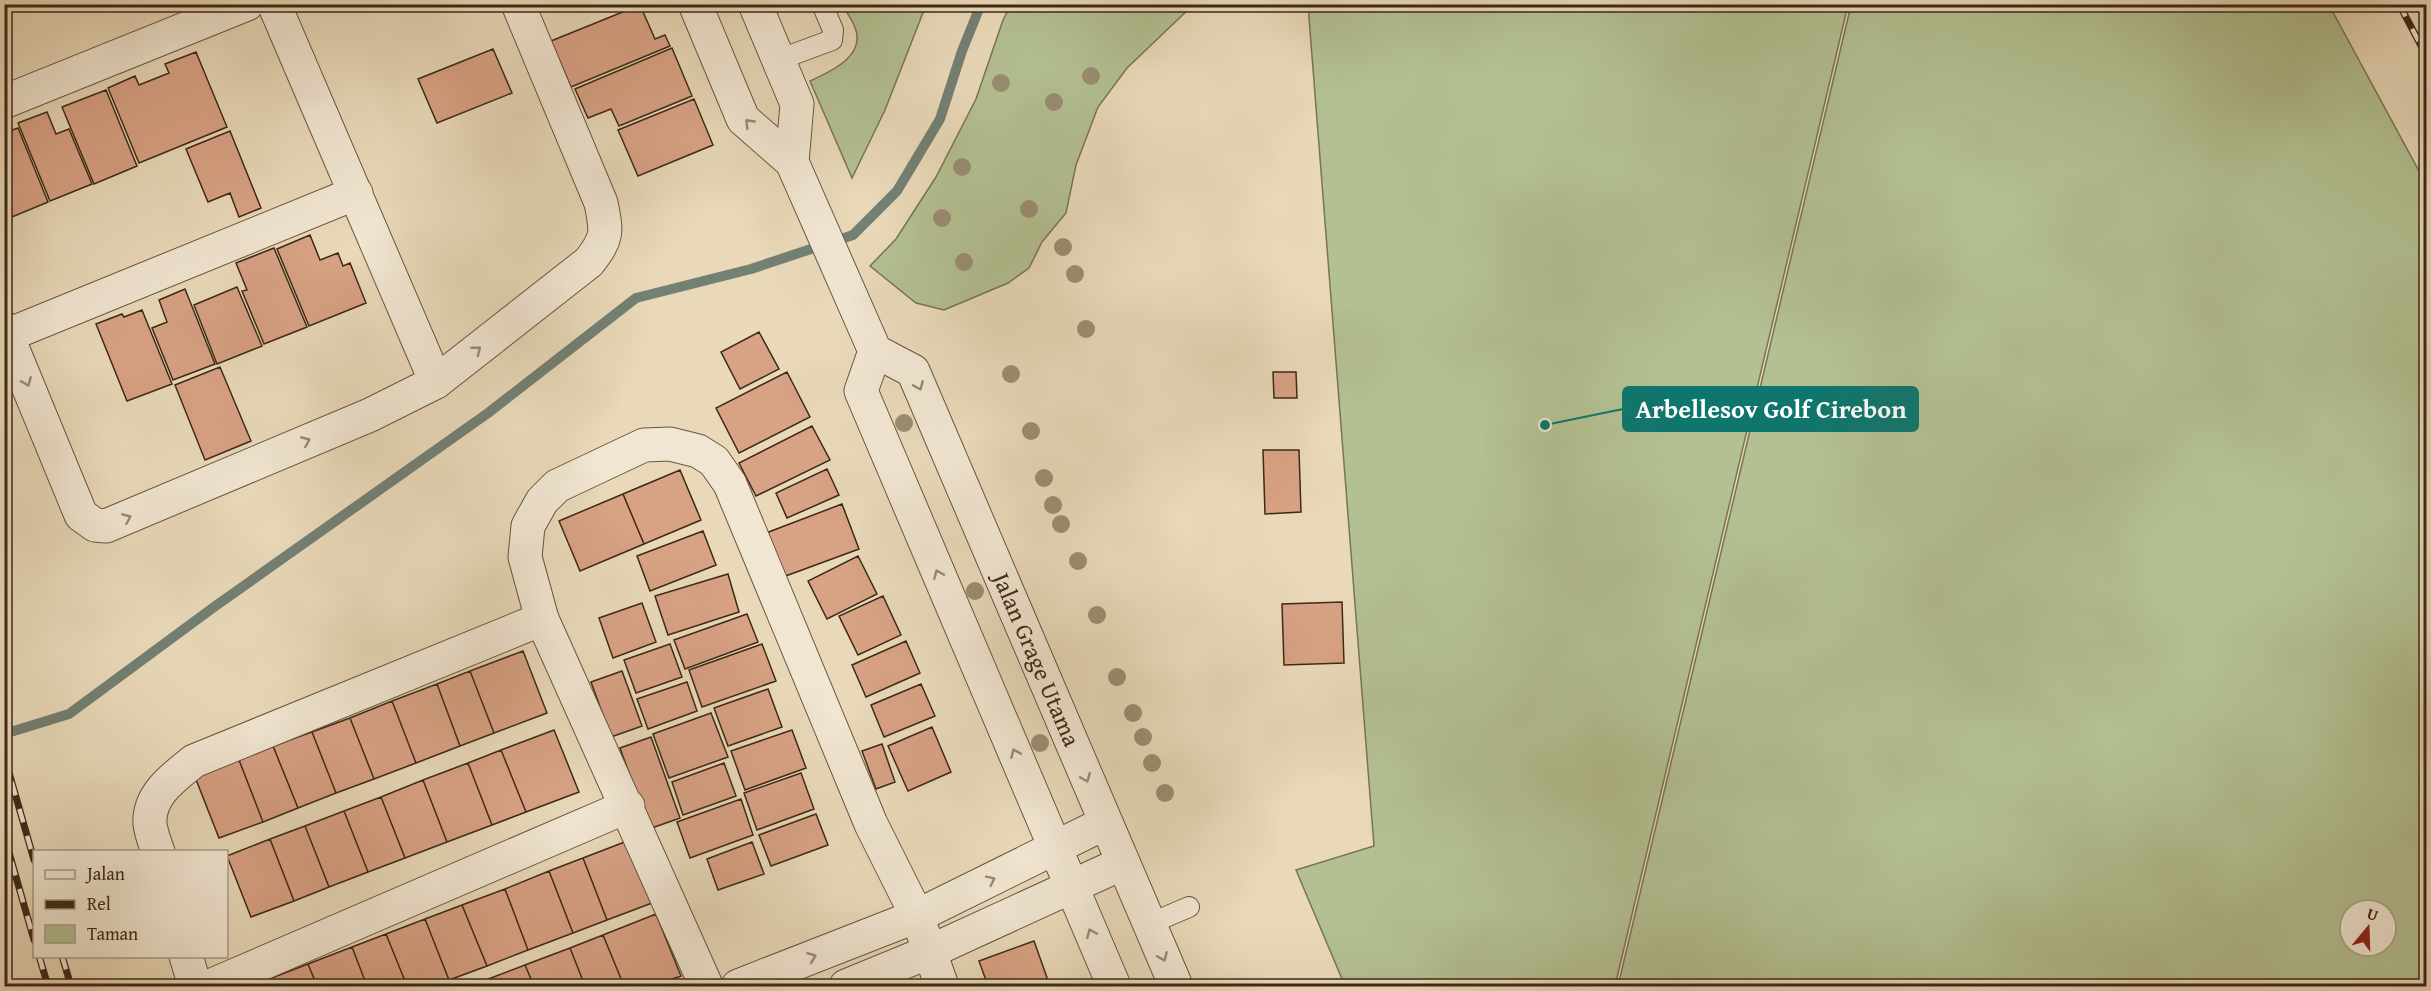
<svg xmlns="http://www.w3.org/2000/svg" width="2431" height="991" viewBox="0 0 2431 991" font-family="'Gentium Book Plus',serif">
  <style>
    .green { fill: #b3c092; stroke: #787454; stroke-width: 1.5; fill-rule: evenodd }
    .lines { fill: none; stroke-linecap: round; stroke-linejoin: round }
    .stream { stroke: #738074; stroke-width: 10 }
    .building { fill: #d8a285; stroke: #3d2917; stroke-width: 1.5 }
    .service-casing { stroke: #685540; stroke-width: 22 }
    .minor-casing { stroke: #685540; stroke-width: 35 }
    .service { stroke: #f1e6d2; stroke-width: 20 }
    .minor { stroke: #f1e6d2; stroke-width: 33 }
    .rail-casing { stroke: #3d2917; stroke-width: 7 }
    .rail { stroke: #f1e6d2; stroke-width: 4.5; stroke-dasharray: 14; stroke-linecap: butt }
    .tree { fill: #9a8d71 }
    .oneway { stroke: #978874 }
    .labels { text-anchor: middle; stroke-width: 5; stroke-linejoin: round; paint-order: stroke }
    .street-label { font-size: 24px; fill: #3d2917; stroke: #f1e6d2 }
    .leader { fill: none; stroke: #0f766e; stroke-width: 2 }
    .callout-dot { fill: #0f766e; stroke: #f1e6d2; stroke-width: 2 }
    .callout { fill: #0f766e; stroke: #0f766e; stroke-width: 2 }
    .callout-label { font-size: 26px; text-anchor: middle; font-weight: bold; fill: #fff }
  </style>
  <rect width="100%" height="100%" fill="#e9d9b9"/>
  <filter id="stains"><feTurbulence type="fractalNoise" baseFrequency=".00333" numOctaves="4"/><feColorMatrix values="0 0 0 0 .2 0 0 0 0 .09 0 0 0 0 .02 0 0 0 .5 -.17"/></filter>
  <radialGradient id="worn" r=".72"><stop offset=".6" stop-color="#630" stop-opacity="0"/><stop offset="1" stop-color="#630" stop-opacity=".3"/></radialGradient>
  <path class="green" d="M842 5H926L885 110 852 178 810 81C832 71 868 55 854 25 851 18 846 11 842 5Z
    M1011 5H1193L1127 68 1098 107 1076 165 1066 213 1042 242 1029 268 1008 283 944 310 916 303 870 266 896 239 936 177 976 99 1003 20Z
    M1308 5H1848L1615 986H1345L1296 870 1374 846Z
    M1851 5H2329L2426 184V986H1618ZM2350 910H2386V946H2350Z"/>
  <g class="lines">
    <path class="stream" d="M4 734 69 714 214 607 488 413 636 298 751 269 853 235 897 191 940 119 962 51 981 4"/>
  </g>
  <path class="building" d="M640 5 655 39 665 35 670 46 571 87 551 41Z
    M672 48 692 96 619 126 611 109 588 118 575 89Z
    M493 49 512 93 437 123 418 79Z
    M196 52 227 127 139 163 108 88 135 76 139 85 169 73 165 64Z
    M106 90 137 166 94 184 62 107Z
    M694 99 713 145 638 176 618 130Z
    M47 112 56 134 69 129 92 184 50 201 18 123Z
    M18 128 48 202 12 217 11 213 4 215V133Z
    M230 131 261 208 239 217 230 193 208 202 186 149Z
    M310 235 320 260 338 253 343 266 350 263 366 303 309 326 277 249Z
    M274 248 307 327 264 344 242 291 247 290 236 263Z
    M237 287 262 346 217 364 194 305Z
    M185 289 215 364 173 380 152 328 167 322 159 300Z
    M142 310 172 384 127 401 96 324 122 314 124 317Z
    M759 332 779 369 740 389 721 352Z
    M220 367 251 441 205 460 175 385Z
    M787 372 810 417 739 453 716 408Z
    M1273 372H1296L1297 398H1274Z
    M812 426 830 460 756 496 739 463Z
    M1263 450H1299L1301 512 1265 514Z
    M827 469 839 495 787 518 776 493Z
    M680 470 701 520 644 544 623 494Z
    M623 494 644 544 580 571 559 521Z
    M842 504 859 549 783 577 766 533Z
    M703 531 716 565 650 591 637 556Z
    M858 556 877 594 827 619 808 581Z
    M728 574 739 612 668 635 655 596Z
    M883 596 901 635 858 655 839 616Z
    M1342 602 1344 663 1284 665 1282 604Z
    M642 603 656 642 613 658 599 618Z
    M747 614 758 642 685 669 674 640Z
    M906 641 920 673 866 697 852 665Z
    M670 644 682 677 636 693 624 660Z
    M762 644 776 681 702 707 689 670Z
    M523 651 547 713 494 733 470 671Z
    M470 671 494 733 460 746 437 684Z
    M622 671 642 726 611 737 591 682Z
    M687 682 697 711 648 729 637 699Z
    M437 684 460 746 416 763 392 701Z
    M921 684 935 716 884 737 871 705Z
    M768 689 782 727 728 746 714 708Z
    M392 701 416 763 374 779 350 718Z
    M711 713 728 757 669 778 653 734Z
    M350 718 374 779 336 793 312 732Z
    M932 727 951 772 908 791 888 746Z
    M554 730 579 792 526 812 501 750Z
    M792 730 806 768 745 790 731 751Z
    M312 732 336 793 298 808 273 746Z
    M651 737 680 818 649 829 620 748Z
    M882 744 895 782 876 789 862 751Z
    M273 746 298 808 263 822 239 760Z
    M501 750 526 812 492 825 468 763Z
    M239 760 263 822 219 838 195 777Z
    M468 763 492 825 447 842 423 780Z
    M724 763 736 796 683 815 672 782Z
    M801 773 814 809 757 830 744 793Z
    M423 780 447 842 405 858 381 797Z
    M381 797 405 858 368 872 344 811Z
    M741 799 753 835 690 858 677 822Z
    M344 811 368 872 329 887 305 826Z
    M816 814 828 845 771 866 759 835Z
    M305 826 329 887 294 901 270 839Z
    M635 838 660 900 607 920 583 858Z
    M270 839 294 901 251 917 227 856Z
    M752 842 764 874 718 890 707 859Z
    M583 858 607 920 573 933 549 871Z
    M549 871 573 933 528 950 505 889Z
    M505 889 528 950 487 966 462 905Z
    M462 905 487 966 449 980 425 919Z
    M656 914 681 976 653 986H624L603 935Z
    M425 919 449 980 433 986H407L386 934Z
    M386 934 407 986H367L352 947Z
    M603 935 624 986H585L570 948Z
    M1034 941 1050 986H988L979 961Z
    M352 947 367 986H317L308 964Z
    M570 948 585 986H534L525 965Z
    M308 964 317 986H257L256 984Z
    M525 965 534 986H485L483 981Z
    M483 981 485 986H468Z"/>
  <g class="lines">
    <defs>
      <path id="service" d="M778 60 832 40 833 30 822 4
        M1149 924 1189 907"/>
      <g id="minor">
        <path d="M274 4 436 382"/>
        <path id="s1" d="M695 4 743 119 792 162 875 351 913 371 1176 986"/>
        <path d="M755 4 797 104 792 162"/>
        <path d="M4 102 247 4"/>
        <path d="M4 328 81 515 95 525 106 526 370 415 436 382 589 262C608 238 607 232 601 203L518 4"/>
        <path d="M8 335 356 193"/>
        <path d="M875 351 861 391 1114 986"/>
        <path d="M158 852C155 843 151 833 150 824 148 795 174 777 194 761L542 619"/>
        <path d="M186 956 195 986"/>
        <path d="M705 983 542 619 525 557 528 526 542 501 557 486 644 445 670 444 698 451 714 461 730 484 871 824 917 916 942 986"/>
        <path d="M210 986 628 806"/>
        <path d="M738 986 917 916 1105 823"/>
        <path d="M846 986 929 952 1123 863"/>
      </g>
    </defs>
    <use href="#service" class="service-casing"/>
    <use href="#minor" class="minor-casing"/>
    <use href="#service" class="service"/>
    <use href="#minor" class="minor"/>
    <defs>
      <path id="rail" d="M2399 4 2426 55
        M4 755 34 860
        M4 835 34 940
        M39 956 48 986
        M62 956 71 986"/>
    </defs>
    <use href="#rail" class="rail-casing"/>
    <use href="#rail" class="rail"/>
  </g>
  <g class="tree">
    <circle cx="1091" cy="76" r="9"/>
    <circle cx="1001" cy="83" r="9"/>
    <circle cx="1054" cy="102" r="9"/>
    <circle cx="962" cy="167" r="9"/>
    <circle cx="1029" cy="209" r="9"/>
    <circle cx="942" cy="218" r="9"/>
    <circle cx="1063" cy="247" r="9"/>
    <circle cx="964" cy="262" r="9"/>
    <circle cx="1075" cy="274" r="9"/>
    <circle cx="1086" cy="329" r="9"/>
    <circle cx="1011" cy="374" r="9"/>
    <circle cx="904" cy="423" r="9"/>
    <circle cx="1031" cy="431" r="9"/>
    <circle cx="1044" cy="478" r="9"/>
    <circle cx="1053" cy="505" r="9"/>
    <circle cx="1061" cy="524" r="9"/>
    <circle cx="1078" cy="561" r="9"/>
    <circle cx="975" cy="591" r="9"/>
    <circle cx="1097" cy="615" r="9"/>
    <circle cx="1117" cy="677" r="9"/>
    <circle cx="1133" cy="713" r="9"/>
    <circle cx="1143" cy="737" r="9"/>
    <circle cx="1040" cy="743" r="9"/>
    <circle cx="1152" cy="763" r="9"/>
    <circle cx="1165" cy="793" r="9"/>
  </g>
  <defs><path id="oneway-chevron" d="M-2-3.5L2.5 0L-2 3.5" fill="none" stroke-width="1.6" stroke-linecap="round" stroke-linejoin="round" transform="scale(1.5)"/></defs>
  <g class="oneway">
    <use href="#oneway-chevron" transform="translate(749 123) rotate(-134)"/>
    <use href="#oneway-chevron" transform="translate(477 350) rotate(-38)"/>
    <use href="#oneway-chevron" transform="translate(27 382) rotate(68)"/>
    <use href="#oneway-chevron" transform="translate(919 386) rotate(67)"/>
    <use href="#oneway-chevron" transform="translate(306 441) rotate(-23)"/>
    <use href="#oneway-chevron" transform="translate(127 518) rotate(-23)"/>
    <use href="#oneway-chevron" transform="translate(938 574) rotate(-113)"/>
    <use href="#oneway-chevron" transform="translate(1015 753) rotate(-113)"/>
    <use href="#oneway-chevron" transform="translate(1086 778) rotate(67)"/>
    <use href="#oneway-chevron" transform="translate(991 880) rotate(-26)"/>
    <use href="#oneway-chevron" transform="translate(1091 933) rotate(-113)"/>
    <use href="#oneway-chevron" transform="translate(812 957) rotate(-21)"/>
    <use href="#oneway-chevron" transform="translate(1163 957) rotate(67)"/>
  </g>
  <g class="labels">
    <g class="street-label">
      <text dy="8" stroke="none"><textPath href="#s1" startOffset="753">Jalan Grage Utama</textPath></text>
    </g>
  </g>
  <path class="leader" d="M1545 425L1623 409"/>
  <circle class="callout-dot" cx="1545" cy="425" r="6"/>
  <rect class="callout" x="1623" y="387" width="295" height="44" rx="6"/>
  <g class="callout-label">
    <text x="1771" y="418">Arbellesov Golf Cirebon</text>
  </g>
  <rect width="2431" height="991" fill="none" stroke="#e9d9b9" stroke-width="24"/>
  <rect x="6" y="6" width="2419" height="979" fill="none" stroke="#3d2917" stroke-width="3"/>
  <rect x="12" y="12" width="2407" height="967" fill="none" stroke="#3d2917" stroke-width="1.5"/>
  <rect x="33" y="850" width="195" height="108" fill="#f1e6d2" stroke="#a99a87" stroke-width="1.5"/>
  <rect x="45" y="870" width="30" height="9" fill="#f1e6d2" stroke="#a99a87" stroke-width="1.5"/>
  <text x="87" y="880" font-size="18" fill="#3d2917">Jalan</text>
  <rect x="45" y="900" width="30" height="9" fill="#3d2917" stroke="#a99a87" stroke-width="1.5"/>
  <text x="87" y="910" font-size="18" fill="#3d2917">Rel</text>
  <rect x="45" y="925" width="30" height="18" fill="#b3c092" stroke="#a99a87" stroke-width="1.5"/>
  <text x="87" y="940" font-size="18" fill="#3d2917">Taman</text>
  <g transform="translate(2368 928) rotate(19)"><circle r="28" fill="#f1e6d2" stroke="#a99a87" stroke-width="1.5"/>
  <path d="M0-4.5L10 22L0 15L-10 22Z" fill="#8f2418"/>
  <text y="-9" font-size="16" font-weight="bold" text-anchor="middle" fill="#3d2917">U</text>
  </g>
  <rect width="100%" height="100%" filter="url(#stains)"/>
  <rect width="100%" height="100%" fill="url(#worn)"/>
</svg>
